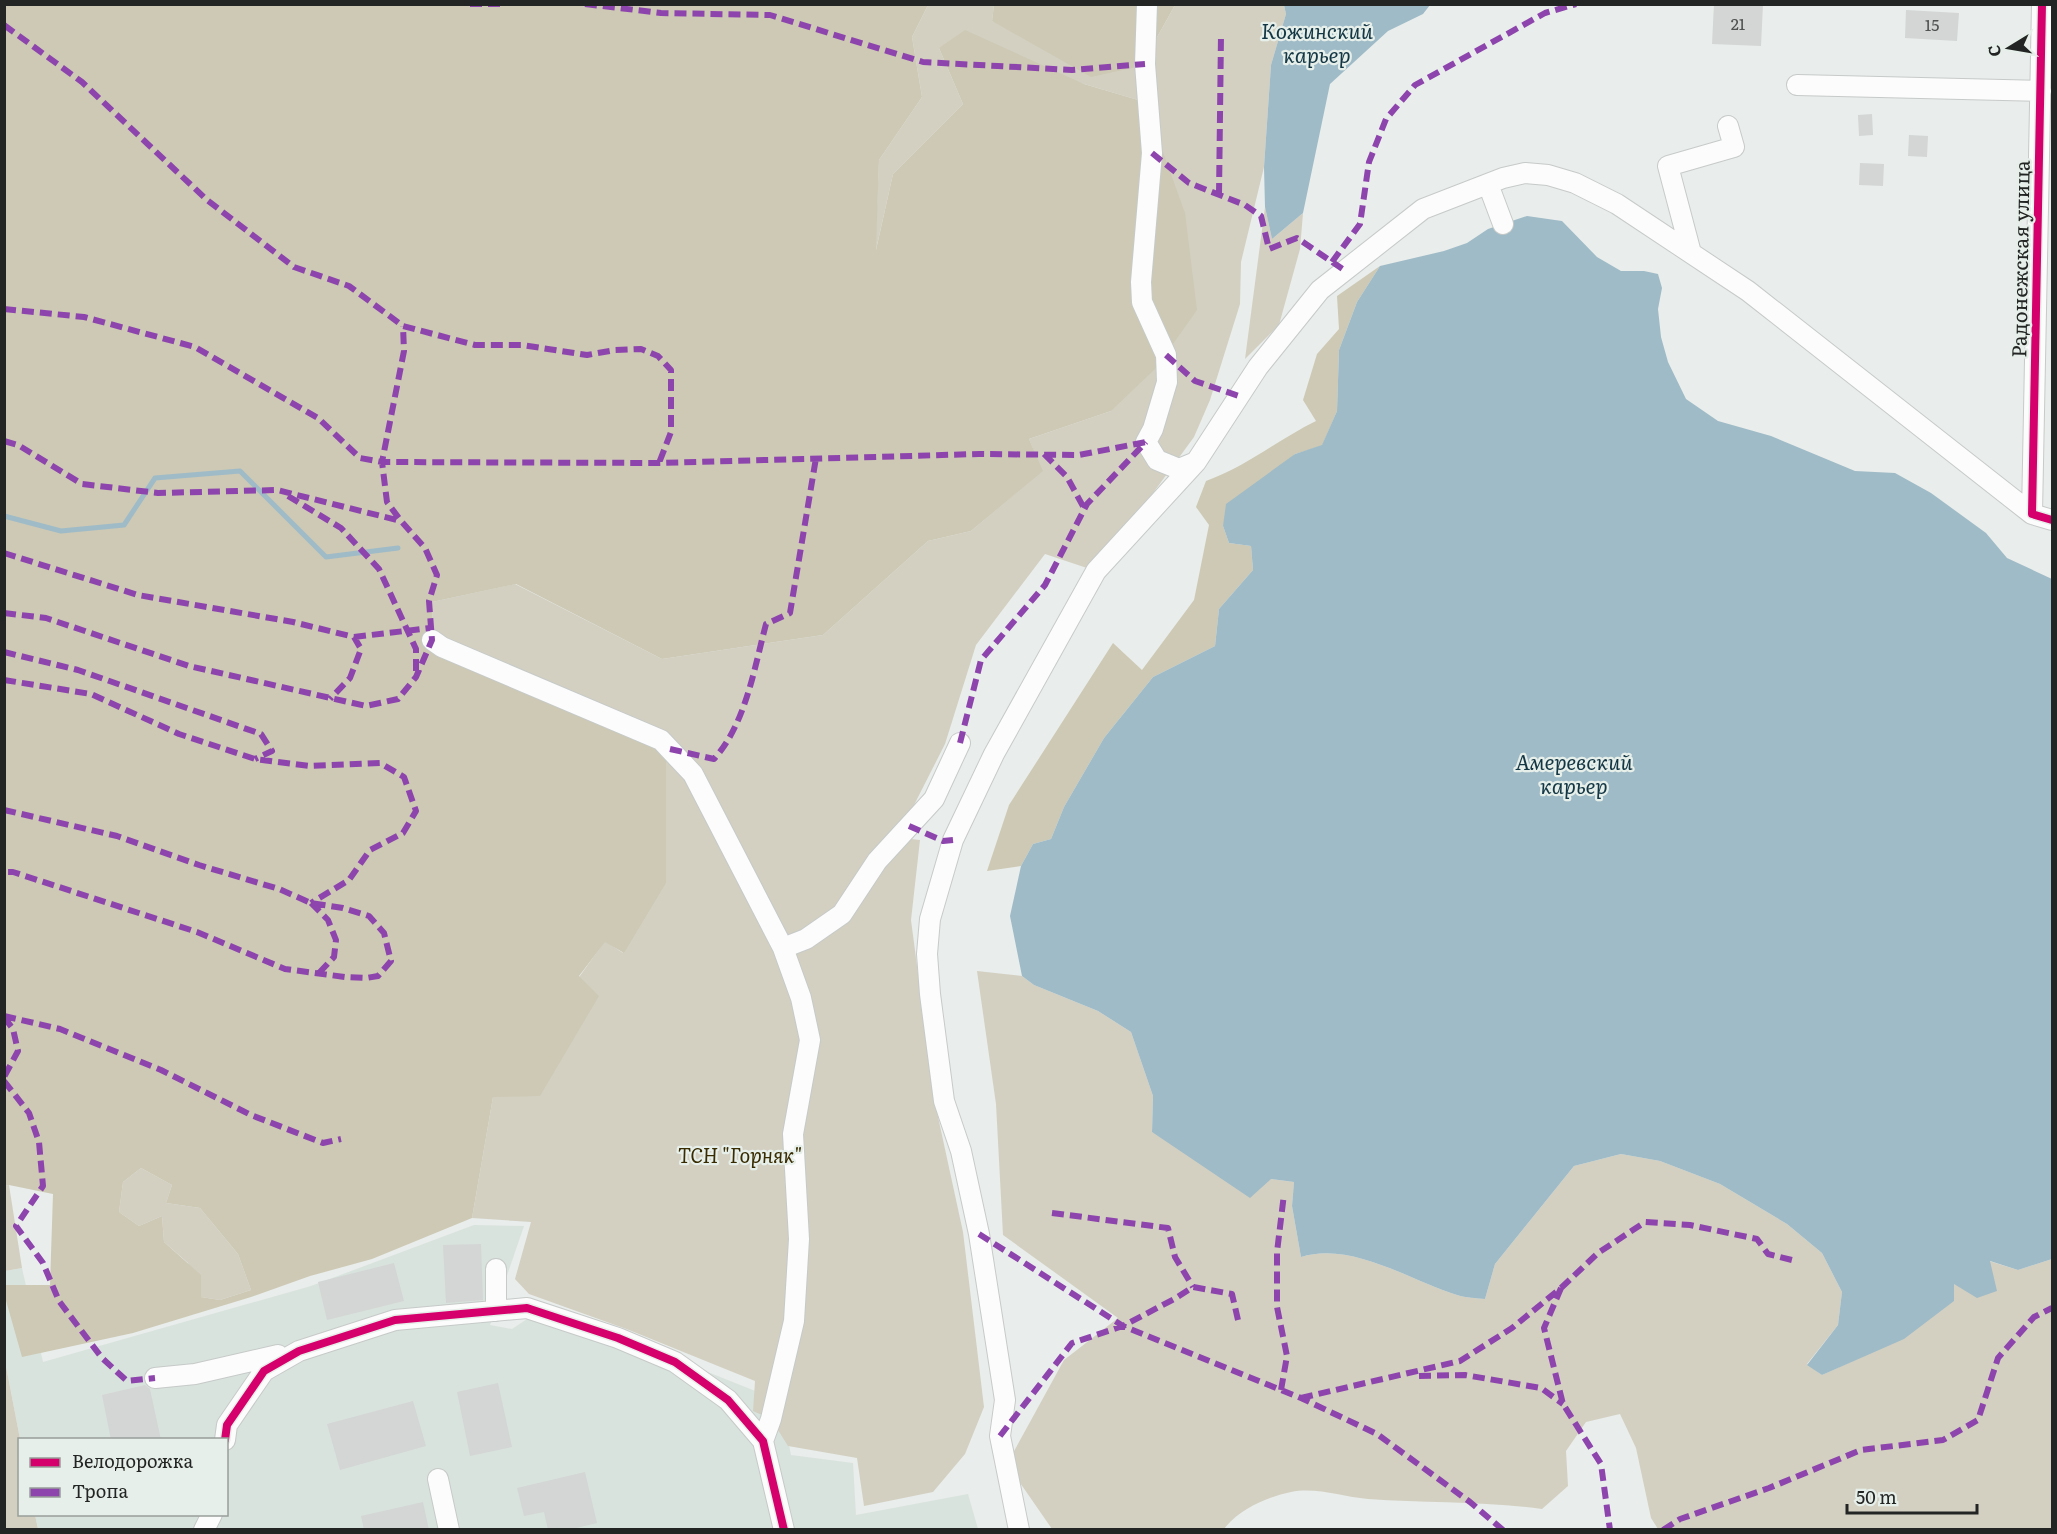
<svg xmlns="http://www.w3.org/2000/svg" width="2057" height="1534" viewBox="0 0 2057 1534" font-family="Literata,serif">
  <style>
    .built { fill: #d9e3dd }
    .green { fill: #d3d0c2 }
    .forest { fill: #cdc9b5; fill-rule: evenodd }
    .water { fill: #9fbbc7 }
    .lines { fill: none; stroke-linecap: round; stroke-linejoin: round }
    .stream { stroke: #9fbbc7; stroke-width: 5 }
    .building { fill: #d3d6d5 }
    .minor-casing { stroke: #c6cac8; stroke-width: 22 }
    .minor { stroke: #fcfcfc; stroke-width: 20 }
    .quiet { stroke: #8e44ad; stroke-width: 6; stroke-dasharray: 12 6; stroke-linecap: butt }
    .cycleway-casing { stroke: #e7efea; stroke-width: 11 }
    .cycleway { stroke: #d6006c; stroke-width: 8 }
    .labels { text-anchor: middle; stroke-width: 4.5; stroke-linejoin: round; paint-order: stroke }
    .number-label { font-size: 16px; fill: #4f5250 }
    .street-label { font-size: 20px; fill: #222523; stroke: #e7efea }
    .park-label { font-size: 20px; font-style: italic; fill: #382b00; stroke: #e7efea }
    .water-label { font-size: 21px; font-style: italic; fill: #133644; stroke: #e7efea }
  </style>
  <rect width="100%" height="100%" fill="#e9edeb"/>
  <path class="built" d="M474 1225 524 1226 490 1325 512 1329 545 1307 780 1401 791 1455 853 1463 856 1515 968 1494 978 1529H38L35 1515 226 1514V1440L20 1439 5 1361 4 1271 22 1268 43 1362 311 1286Z"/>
  <path class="green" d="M928 5H994L992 21 1141 66 1175 5H1284L1286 14 1271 65 1264 167 1241 262 1240 304 1210 400 1194 437 1096 571 1045 554 976 645 945 744 912 809 902 838 920 840 911 920 935 1103 963 1232 984 1407 965 1454 933 1492 864 1506 857 1458 788 1446 771 1419 753 1411 755 1381 629 1330 529 1294 515 1279 531 1222 472 1218 493 1097 605 941 623 953 433 643 432 602 515 584 662 659 823 635 928 541 971 531 1042 471 1029 439 1111 411 1145 102 1084 84 939 48 963 104 893 174 875 254 879 160 922 97 912 37Z
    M1265 207 1272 239 1303 213 1300 249 1279 325 1245 359Z
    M977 971 1022 976 1034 985 1098 1011 1131 1032 1153 1096 1152 1132 1271 1179 1294 1182 1292 1206 1301 1257C1351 1241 1409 1280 1457 1295 1466 1298 1476 1298 1485 1299L1495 1264 1574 1166 1621 1154 1660 1161 1720 1184 1787 1224 1822 1253 1842 1292 1838 1325 1807 1364 1822 1375 1857 1359 1954 1284 1996 1291 1989 1261 2018 1270 2052 1259V1529H1658L1651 1518 1636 1448 1620 1414 1586 1422 1566 1451 1568 1486 1542 1509C1484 1501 1426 1503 1368 1499 1342 1497 1317 1487 1291 1492 1267 1497 1239 1509 1224 1529H1052L1007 1464 1064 1360 1118 1318 1003 1235 996 1104Z
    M141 1168 172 1185 166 1203 200 1208 238 1254 251 1290 220 1300 201 1297 188 1263 164 1242 162 1216 139 1226 119 1212 123 1182Z
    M9 1185 22 1268 5 1271V1186Z
    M5 1361 20 1439V1514L35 1515 38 1529H5Z"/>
  <path class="forest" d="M5 5H928L912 37 922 97 879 160 876 250 893 174 963 104 939 48 965 30 1084 84 1145 102 1185 213 1197 310 1156 368 1111 411 1029 439 1043 471 971 531 928 541 823 635 662 659 516 584 432 602 433 643 666 748V883L624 953 605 942 579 976 599 996 540 1096 493 1097 472 1218 372 1259 310 1276 251 1297 133 1333 22 1357 5 1297V1285H50L53 1194 9 1185 5 1186ZM141 1168 172 1185 166 1203 200 1208 238 1254 251 1290 220 1300 201 1297V1275L164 1242 162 1216 139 1226 119 1212 123 1182Z
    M994 5H1175L1141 66 1091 77 992 21Z
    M1380 266 1357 302 1339 350 1337 411 1322 446 1295 454 1223 526 1229 543 1251 546 1253 570 1219 609 1215 646 1153 677 1104 738 1064 807 1051 839 1033 844 1021 866 987 871 1009 805 1113 643 1142 670 1194 600 1209 525 1196 507 1206 481C1246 467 1279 439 1316 421L1303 400 1317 354 1339 329 1337 296Z"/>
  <path class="water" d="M1284 5H1430L1423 14 1388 31 1330 84 1303 213 1272 239 1265 207 1264 167 1271 65 1286 14Z
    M1527 216 1562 221 1597 257 1621 271H1644L1658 274 1662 288 1658 309 1661 337 1668 362 1686 399 1718 421 1771 436 1855 471 1895 473 1931 493 1986 533 2007 558 2052 579V1259L2018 1270 1990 1261 1997 1291 1977 1298 1954 1284V1301L1904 1339 1822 1375 1807 1365 1838 1325 1842 1292 1822 1253 1787 1224 1720 1184 1660 1161 1621 1154 1574 1166 1495 1264 1485 1299C1476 1298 1466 1298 1457 1295 1409 1280 1351 1241 1301 1257L1292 1206 1294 1182 1271 1179 1250 1198 1152 1132 1153 1096 1131 1032 1098 1011 1034 985 1022 976 1010 916 1021 866 1033 844 1051 839 1064 807 1104 738 1153 677 1215 646 1219 609 1253 570 1251 546 1229 543 1223 526 1226 504 1295 454 1322 445 1337 411 1339 350 1357 302 1380 266 1444 251 1467 243 1488 229Z"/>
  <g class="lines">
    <path class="stream" d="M4 516 61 531 124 525 155 478 240 471 326 557 398 548"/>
  </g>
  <path class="building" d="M1714 4H1763L1761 46 1712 44Z
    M1906 10 1959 13 1957 41 1905 38Z
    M1872 114 1873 135 1859 136 1858 115Z
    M1909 135 1928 136 1927 157 1908 156Z
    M1860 163 1884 164 1883 186 1859 185Z
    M481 1244 483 1300 446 1303 443 1245Z
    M394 1263 404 1301 327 1320 318 1282Z
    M498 1383 512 1447 470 1456 457 1392Z
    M145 1385 150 1389 161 1440H111L102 1395Z
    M413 1401 426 1446 340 1470 327 1424Z
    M585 1472 597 1523 568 1530H548L544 1512 524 1516 517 1488Z
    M423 1502 429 1530H364L361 1516Z"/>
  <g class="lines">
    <defs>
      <path id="minor" d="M1147 4 1145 64 1152 153 1141 282 1142 302 1166 355 1167 382 1153 429 1146 442 1157 460 1179 469 1196 462
        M1797 85 2041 91
        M1488 184 1503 224
        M1691 253 1668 166 1734 147 1728 126
        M2032 514 2042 4
        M432 640 442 647 661 740 693 774 783 948 801 998 810 1040 793 1134 799 1239 794 1321 771 1419 763 1441
        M783 948 806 939 842 914 877 861 934 799 960 743
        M496 1269V1311
        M155 1378 195 1374 278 1355
        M225 1440 227 1425 264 1371 299 1351 395 1320 527 1308 618 1338 675 1362 728 1400 763 1441 784 1530
        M438 1479 449 1530
        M204 1530 212 1514
        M1019 1530 1000 1436 1005 1400 979 1234 961 1151 944 1101 930 994 927 954 930 919 953 840 994 754 1096 571 1196 462 1258 367 1320 290 1423 209 1503 178 1525 173 1548 175 1575 183 1617 204 1748 291 2032 514 2052 520"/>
    </defs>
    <use href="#minor" class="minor-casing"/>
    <use href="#minor" class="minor"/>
    <path class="quiet" d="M470 4H500
      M585 4 661 13 770 15 923 62 1072 70 1145 64
      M4 25 82 82 207 200 294 267 349 286 403 326 475 345H522L587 355 615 350 641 349 658 356 671 370V432L659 463
      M1152 153 1189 183 1245 205 1261 216 1269 249 1297 238 1344 270
      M1219 195 1221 35
      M1332 262 1360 224 1369 162 1386 119 1415 85 1545 13 1576 4
      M4 309 84 317 195 347 318 418 360 458 382 462 659 463 979 454 1079 455 1146 442
      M1166 355 1195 381 1239 396
      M4 441 18 445 82 484 158 493 277 490 401 521
      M1044 454 1067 477 1084 508
      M288 496 341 528 379 569 416 649V671
      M4 553 138 595 293 622 354 637 361 649 350 678 330 699
      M4 613 46 618 189 666 366 706 398 699 416 677 432 640 429 601 437 575 425 548 401 521 387 502 382 462 404 351 403 326
      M354 637 430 628
      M4 652 78 670 261 734 272 751 255 759
      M4 680 91 694 179 734 255 759 310 766 380 763 404 777 416 811 403 833 370 850 349 880 311 903
      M960 743 981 660 1045 585 1087 504 1146 442
      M670 749 714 759C746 723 754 669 766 624L790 613 816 458
      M4 810 117 836 199 865 279 889 311 903 343 908 369 916 384 933 391 961 378 976 366 978 345 977 285 969 197 932 13 872H4
      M909 826 943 841 953 840
      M311 903 328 920 336 940 334 957 319 973
      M4 1016 60 1029 161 1070 251 1115 323 1143 341 1139
      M4 1017 13 1029 18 1051 4 1077
      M4 1081 29 1113 39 1142 43 1186 16 1226 43 1263 59 1301 102 1358 127 1381 155 1378
      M1052 1213 1168 1228 1175 1257 1193 1287
      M979 1234 1123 1326 1301 1398 1377 1434 1470 1502 1503 1530
      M1561 1288 1598 1253 1645 1222 1690 1225 1757 1239 1768 1254 1792 1260
      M1419 1376 1465 1375 1541 1388 1563 1404
      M1281 1390 1287 1356 1277 1307V1252L1284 1194
      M1301 1398 1460 1361 1512 1328 1561 1288 1544 1328 1563 1404 1601 1464 1610 1530
      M1000 1436 1072 1343 1123 1326 1176 1298 1193 1287 1232 1294 1238 1320
      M1663 1530 1680 1519 1769 1488 1861 1450 1943 1440 1978 1420 1998 1358 2034 1317 2052 1308"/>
    <defs>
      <path id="cycleway" d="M2042 4 2032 514 2052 520
        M225 1440 227 1425 264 1371 299 1351 395 1320 527 1308 618 1338 675 1362 728 1400 763 1441 784 1530"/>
    </defs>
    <use href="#cycleway" class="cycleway-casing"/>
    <use href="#cycleway" class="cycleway"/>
  </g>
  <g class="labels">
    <g class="number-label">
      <text x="1738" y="30">21</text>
      <text x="1932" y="31">15</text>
    </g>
    <g class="street-label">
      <text transform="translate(2021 259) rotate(-89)" y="7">Радонежская улица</text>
    </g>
    <g class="park-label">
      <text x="740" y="1163">ТСН "Горняк"</text>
    </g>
    <g class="water-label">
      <text x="1317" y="39">Кожинский<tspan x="1317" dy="24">карьер</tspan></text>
      <text x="1574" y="770">Амеревский<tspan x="1574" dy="24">карьер</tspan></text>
    </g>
  </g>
  <rect width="2057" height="1534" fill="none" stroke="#222523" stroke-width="12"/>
  <rect x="18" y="1438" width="210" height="78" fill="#e7efea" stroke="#989e9a" stroke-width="1.5"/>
  <rect x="30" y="1458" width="30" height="9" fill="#d6006c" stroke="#989e9a" stroke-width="1.5"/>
  <text x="72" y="1468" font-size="18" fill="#222523">Велодорожка</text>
  <rect x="30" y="1488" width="30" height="9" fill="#8e44ad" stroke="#989e9a" stroke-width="1.5"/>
  <text x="72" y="1498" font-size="18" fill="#222523">Тропа</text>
  <g transform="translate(2009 48) rotate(259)" stroke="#e7efea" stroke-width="4.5" paint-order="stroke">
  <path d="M0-4.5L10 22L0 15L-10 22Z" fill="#222523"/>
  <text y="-9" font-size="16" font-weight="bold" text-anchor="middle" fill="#222523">С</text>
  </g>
  <path d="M1847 1504v9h130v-9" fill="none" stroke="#222523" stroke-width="3"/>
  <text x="1856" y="1504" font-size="18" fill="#222523" stroke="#e7efea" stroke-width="4.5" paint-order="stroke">50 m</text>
</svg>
